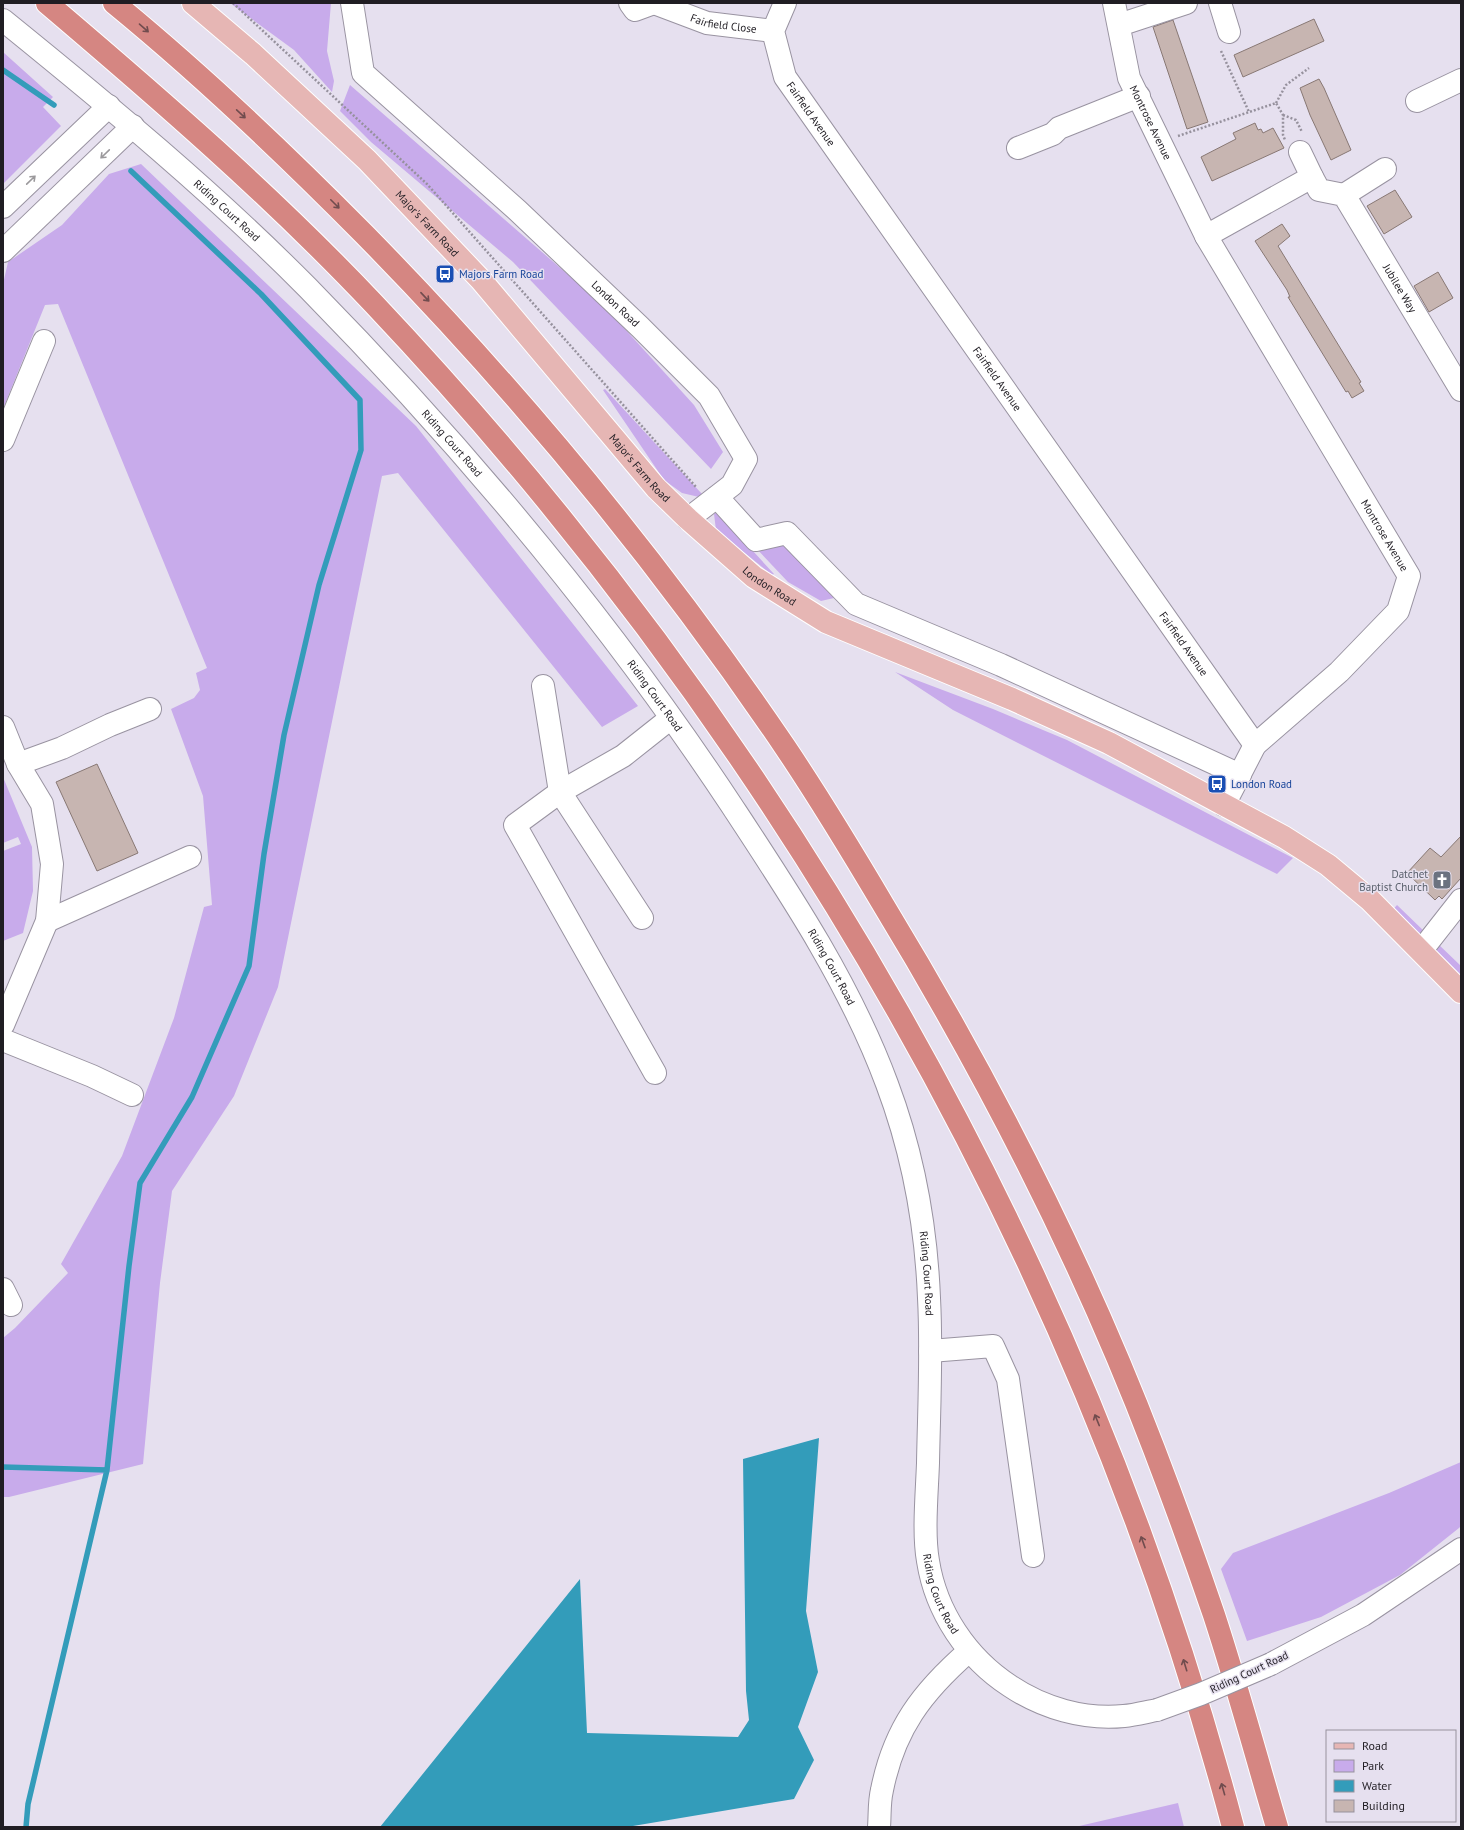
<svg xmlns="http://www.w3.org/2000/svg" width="1464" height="1830" viewBox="0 0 1464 1830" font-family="'PT Sans',sans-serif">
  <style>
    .green { fill: #c8abeb }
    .water { fill: #339cba }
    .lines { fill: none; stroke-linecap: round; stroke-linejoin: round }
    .stream { stroke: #339cba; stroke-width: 5.5 }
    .building { fill: #c7b5b1; stroke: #887874 }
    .minor-casing { stroke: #9993a1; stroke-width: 24 }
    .major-casing { stroke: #fff; stroke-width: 24 }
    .highway-casing { stroke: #fff; stroke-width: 24 }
    .path { stroke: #96919d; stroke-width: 2.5; stroke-dasharray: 2 2; stroke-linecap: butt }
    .minor { stroke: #fff; stroke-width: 22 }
    .major { stroke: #e6b6b4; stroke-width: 22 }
    .highway { stroke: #d58682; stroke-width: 22 }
    .minor-bridge-casing { stroke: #9993a1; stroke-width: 24; stroke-linecap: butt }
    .minor-bridge { stroke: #fff; stroke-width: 22 }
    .oneway { stroke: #714c4e }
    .oneway2 { stroke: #9b999c }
    .labels { text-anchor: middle; stroke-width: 3; stroke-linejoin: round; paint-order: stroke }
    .street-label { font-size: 11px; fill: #201d23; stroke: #e6e0ef }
    .transit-label { font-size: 11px; fill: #164399; stroke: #e6e0ef; text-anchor: start }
    .worship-label { font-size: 11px; fill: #5b616d; stroke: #e6e0ef; text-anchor: end }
  </style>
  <rect width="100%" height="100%" fill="#e6e0ef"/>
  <path class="green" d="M230 3H331L327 51 334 81 332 92 294 50Z
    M3 52 53 97 43 107 61 126 3 184Z
    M350 85 604 306 694 405 723 452 711 469 513 262 371 142 340 111Z
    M141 164 416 426 638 706 602 727 398 473 382 476 278 987 234 1096 172 1191 160 1283 143 1464 9 1497H3V1338L15 1328 68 1273 61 1264 122 1156 174 1018 204 907 212 905 203 796 171 709 194 698 200 690 196 673 207 668 58 304 45 305 3 409V284L8 262 62 225 109 174Z
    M605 389 702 494 699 497 682 493 664 480 603 390Z
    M717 512 774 574 772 575 716 530 714 514Z
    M778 539 834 598 821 601 788 582 754 546Z
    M895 672 993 709 1067 740 1293 858 1277 874 953 710Z
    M3 777 32 847 33 891 23 933 3 941V851L21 844 18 837 3 843Z
    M1397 905 1427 934 1420 941 1390 913Z
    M1436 942 1461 966V982L1428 950Z
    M1461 1462V1526L1459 1528 1400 1575 1321 1617 1247 1641 1221 1569 1233 1553 1389 1493Z
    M1178 1803 1184 1827H1075Z"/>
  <path class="water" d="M819 1438 806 1611 818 1672 798 1727 814 1760 794 1799 627 1827H380L580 1579 587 1733 738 1737 749 1720 746 1691 743 1459Z"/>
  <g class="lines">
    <path class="stream" d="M3 70 54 105
      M3 1467 107 1470
      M26 1827 28 1804 107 1470 129 1266 140 1183 192 1097 249 966 264 854 284 735 319 585 361 450 360 400 261 294 131 171"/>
  </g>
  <path class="building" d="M1314 19 1324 41 1243 77 1234 55Z
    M1173 20 1208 122 1187 129 1153 27Z
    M1319 79 1324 88 1351 150 1331 160 1310 115 1300 88Z
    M1255 123 1258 130 1261 129 1263 133 1273 128 1284 148 1212 181 1201 157 1236 139 1233 133Z
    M1395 190 1412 217 1384 234 1367 206Z
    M1282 224 1290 236 1278 246 1361 382 1359 383 1364 391 1352 398 1348 391 1346 392 1288 297H1290L1287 290 1255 241Z
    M1438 272 1453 298 1429 312 1414 286Z
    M97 764 138 853 97 871 56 782Z
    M1461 836V878L1442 899 1439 896 1435 900 1407 873 1430 848 1441 857Z"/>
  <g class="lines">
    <defs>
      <g id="minor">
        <path id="s1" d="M352 3 363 73 517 210 640 327 709 396 746 459 732 485 688 519"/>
        <path d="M630 3 635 10 654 3"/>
        <path id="s2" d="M654 3 707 23 773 31"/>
        <path id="s3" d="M785 3 773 31 785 77 1255 745"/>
        <path id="s4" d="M1114 3 1129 78 1206 236 1409 576 1398 611 1339 672 1255 745 1224 805"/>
        <path d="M1220 3 1229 32"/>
        <path id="s5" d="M3 20C108 105 213 192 308 288 464 447 609 620 732 806 790 894 850 984 887 1084 913 1153 926 1224 929 1298 932 1353 929 1408 928 1463 927 1492 923 1533 928 1561 936 1612 967 1658 1010 1686 1043 1708 1084 1720 1124 1716 1135 1715 1146 1712 1157 1710"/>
        <path d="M1119 25 1186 3"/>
        <path d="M1417 101 1461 80"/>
        <path d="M1018 148 1053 134 1059 128 1139 96"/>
        <path id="s6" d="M1312 177 1319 190 1344 195 1461 390"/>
        <path d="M1344 195 1385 169"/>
        <path d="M3 207 109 106"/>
        <path d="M1206 236 1312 177 1300 152"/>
        <path d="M3 251 133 126"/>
        <path d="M3 440 44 341"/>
        <path d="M717 497 756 540 787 533 856 604 1001 665 1240 775"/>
        <path d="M543 686 560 792 642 918"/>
        <path d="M3 727 18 764 42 804 52 864 47 921 3 1025"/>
        <path d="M18 764 62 748 110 725 150 709"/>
        <path d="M47 921 190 857"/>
        <path d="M1421 951 1461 900"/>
        <path d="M3 1040 92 1076 132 1095"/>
        <path d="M655 1073 515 825 560 792 623 756 671 718"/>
        <path d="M3 1289 11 1305"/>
        <path d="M930 1351 993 1346 1008 1379 1033 1556"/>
        <path d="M1271 1664 1363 1615 1461 1549"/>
        <path d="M879 1827C880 1815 879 1802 882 1790 894 1729 922 1692 969 1651"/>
      </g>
      <g id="major">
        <path id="s7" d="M193 3 253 54 367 160 481 280 656 488 688 519 754 577 826 622 1012 699 1109 743 1284 837 1328 865 1370 900 1461 992"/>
      </g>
      <path id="highway" d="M47 3C160 99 272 196 374 304 778 732 1082 1257 1233 1827
        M114 3C202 75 285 154 365 235 520 393 661 564 785 747 820 799 852 852 884 906 989 1079 1082 1260 1154 1449 1175 1504 1195 1559 1214 1615 1237 1685 1256 1756 1277 1827"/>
    </defs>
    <use href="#minor" class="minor-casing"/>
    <use href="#major" class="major-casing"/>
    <use href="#highway" class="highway-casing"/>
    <path class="path" d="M233 3 427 184 696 487
      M1221 51 1249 112
      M1276 103 1286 85 1309 68
      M1283 115 1296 120 1302 132
      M1178 136 1276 103 1283 115V135L1285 140"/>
    <use href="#minor" class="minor"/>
    <use href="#major" class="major"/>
    <use href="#highway" class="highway"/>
    <defs>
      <path id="minor-bridge" d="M1157 1710 1201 1694 1271 1664"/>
    </defs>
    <use href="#minor-bridge" class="minor-bridge-casing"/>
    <use href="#minor-bridge" class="minor-bridge"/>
  </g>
  <defs><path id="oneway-shaft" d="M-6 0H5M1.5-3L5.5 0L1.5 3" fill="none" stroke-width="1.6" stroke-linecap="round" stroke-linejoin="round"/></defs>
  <g class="oneway">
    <use href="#oneway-shaft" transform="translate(144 28) rotate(41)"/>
    <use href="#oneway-shaft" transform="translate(241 114) rotate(43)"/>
    <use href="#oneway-shaft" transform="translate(335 204) rotate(45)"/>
    <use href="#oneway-shaft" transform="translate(425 297) rotate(47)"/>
    <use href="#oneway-shaft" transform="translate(1097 1420) rotate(-112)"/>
    <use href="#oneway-shaft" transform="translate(1143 1542) rotate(-110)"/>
    <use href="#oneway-shaft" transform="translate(1185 1665) rotate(-107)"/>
    <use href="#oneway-shaft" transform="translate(1223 1789) rotate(-106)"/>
  </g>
  <g class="oneway2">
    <use href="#oneway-shaft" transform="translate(105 154) rotate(136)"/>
    <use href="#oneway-shaft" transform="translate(31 180) rotate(-44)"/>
  </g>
  <defs>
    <symbol id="bus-square" viewBox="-11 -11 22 22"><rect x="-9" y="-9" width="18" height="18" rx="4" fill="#1a4fb4" stroke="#e6e0ef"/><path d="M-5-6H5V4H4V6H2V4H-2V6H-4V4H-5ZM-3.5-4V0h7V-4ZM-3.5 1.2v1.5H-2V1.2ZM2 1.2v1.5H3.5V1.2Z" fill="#fff"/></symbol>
    <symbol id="church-square" viewBox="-11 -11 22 22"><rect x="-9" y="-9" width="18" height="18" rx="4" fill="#6b7280" stroke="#e6e0ef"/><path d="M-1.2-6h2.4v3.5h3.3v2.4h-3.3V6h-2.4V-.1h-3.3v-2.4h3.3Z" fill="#fff"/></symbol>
  </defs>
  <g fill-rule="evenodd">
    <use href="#bus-square" x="434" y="263" width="22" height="22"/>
    <use href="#bus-square" x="1206" y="773" width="22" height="22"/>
    <use href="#church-square" x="1431" y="869" width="22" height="22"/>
  </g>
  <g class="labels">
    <g class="street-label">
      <text dy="4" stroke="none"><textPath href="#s2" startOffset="73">Fairfield Close</textPath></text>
      <text dy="4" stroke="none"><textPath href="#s3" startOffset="123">Fairfield Avenue</textPath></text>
      <text dy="4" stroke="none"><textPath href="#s4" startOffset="126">Montrose Avenue</textPath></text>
      <text dy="4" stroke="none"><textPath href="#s5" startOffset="294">Riding Court Road</textPath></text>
      <text dy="4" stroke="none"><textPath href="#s7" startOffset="322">Major's Farm Road</textPath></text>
      <text dy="4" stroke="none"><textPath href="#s6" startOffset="149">Jubilee Way</textPath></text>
      <text dy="4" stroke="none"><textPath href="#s1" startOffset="413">London Road</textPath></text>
      <text dy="4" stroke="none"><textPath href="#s3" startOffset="447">Fairfield Avenue</textPath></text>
      <text dy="4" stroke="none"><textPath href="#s5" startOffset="618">Riding Court Road</textPath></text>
      <text dy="4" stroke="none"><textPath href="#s7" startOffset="646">Major's Farm Road</textPath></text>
      <text dy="4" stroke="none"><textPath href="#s4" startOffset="601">Montrose Avenue</textPath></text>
      <text dy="4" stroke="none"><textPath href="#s7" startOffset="822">London Road</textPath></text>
      <text dy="4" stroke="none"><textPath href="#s3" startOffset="771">Fairfield Avenue</textPath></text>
      <text dy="4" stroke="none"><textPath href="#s5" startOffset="942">Riding Court Road</textPath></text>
      <text dy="4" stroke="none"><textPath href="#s5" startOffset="1266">Riding Court Road</textPath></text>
      <text dy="4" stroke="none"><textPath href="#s5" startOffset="1590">Riding Court Road</textPath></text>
      <text dy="4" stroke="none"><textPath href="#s5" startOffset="1913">Riding Court Road</textPath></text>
      <text transform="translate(1249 1672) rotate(-25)" y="4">Riding Court Road</text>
    </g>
    <g class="transit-label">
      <text x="459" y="278">Majors Farm Road</text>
      <text x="1231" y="788">London Road</text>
    </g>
    <g class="worship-label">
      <text x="1428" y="878">Datchet<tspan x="1428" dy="13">Baptist Church</tspan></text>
    </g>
  </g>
  <rect width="1464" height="1830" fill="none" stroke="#201d23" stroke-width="8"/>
  <rect x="1326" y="1730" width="130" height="92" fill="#e6e0ef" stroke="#97929d"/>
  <rect x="1334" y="1743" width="20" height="6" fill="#e6b6b4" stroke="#97929d"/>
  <text x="1362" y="1750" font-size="12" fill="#201d23">Road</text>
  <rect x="1334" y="1760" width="20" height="12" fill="#c8abeb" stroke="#97929d"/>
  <text x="1362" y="1770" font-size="12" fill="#201d23">Park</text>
  <rect x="1334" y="1780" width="20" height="12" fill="#339cba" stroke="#97929d"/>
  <text x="1362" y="1790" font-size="12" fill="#201d23">Water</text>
  <rect x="1334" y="1800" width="20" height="12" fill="#c7b5b1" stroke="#97929d"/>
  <text x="1362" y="1810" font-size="12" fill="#201d23">Building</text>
</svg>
